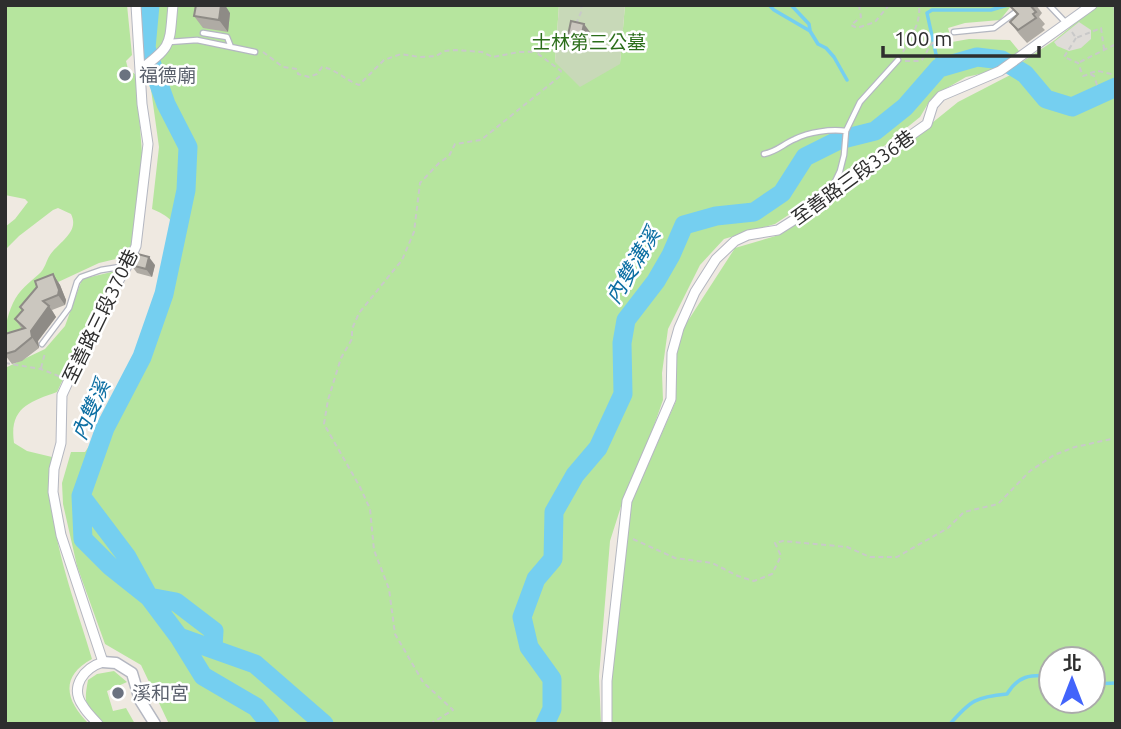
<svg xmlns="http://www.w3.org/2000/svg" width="1121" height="729" viewBox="0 0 1121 729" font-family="Ubuntu,'Noto Sans TC',sans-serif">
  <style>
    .green { fill: #b6e59e; fill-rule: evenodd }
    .cemetery { fill: #c8d9b8 }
    .plaza { fill: #dfdcd8 }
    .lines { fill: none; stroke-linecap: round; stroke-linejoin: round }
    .stream { stroke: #75cff0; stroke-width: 3.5 }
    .river { stroke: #75cff0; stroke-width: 19 }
    .service-casing { stroke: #b4b7c1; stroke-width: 7 }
    .minor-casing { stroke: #b4b7c1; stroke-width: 11 }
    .tertiary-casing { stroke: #b4b7c1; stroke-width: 13 }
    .path { stroke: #c9c9c9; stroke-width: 2; stroke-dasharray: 5 3.5; stroke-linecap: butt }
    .service { stroke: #fff; stroke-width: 4.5 }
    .minor { stroke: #fff; stroke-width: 9 }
    .tertiary { stroke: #fff; stroke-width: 10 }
    .wall { fill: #afaba4 }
    .shaded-wall { fill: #8e8b86 }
    .building { fill: #cbc7bf; stroke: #8e8b86; stroke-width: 2 }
    .worship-dot { fill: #6b7280; stroke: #fff; stroke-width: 2.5 }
    .labels { text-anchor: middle; stroke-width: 5; stroke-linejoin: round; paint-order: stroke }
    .park-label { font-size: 19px; fill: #2c6e1b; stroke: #fff }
    .worship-label { font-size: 19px; fill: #5b616d; stroke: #fff; text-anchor: start }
    .street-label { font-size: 19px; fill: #2e2e2e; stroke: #fff }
    .water-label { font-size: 21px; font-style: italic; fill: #0d6fa3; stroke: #fff }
  </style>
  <rect width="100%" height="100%" fill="#efe9e1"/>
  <path class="green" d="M5 5H127L132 55 126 61 128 69 136 75 142 153 135 231 128 256 99 263 41 290 27 334 5 345C5 329 6 318 13 303 19 290 29 283 39 274 45 269 46 261 50 255 59 242 80 232 71 214L58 208 53 210 19 236 5 250V227L15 219 28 202 25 199 5 195Z
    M146 5H559L555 62 620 63 625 5H1012L1000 20 965 23 948 28 952 42 969 39 1010 40 1019 51 1015 57 994 71 966 77 947 88 929 102 920 117 848 175 775 224 724 239 700 265 668 329 662 373 663 400 649 440 624 497 610 541 599 676 601 724H169L141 665 105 644 77 566 63 504 62 483 71 452H85L115 408 177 242C178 223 169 216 152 209L159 147 145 46Z
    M1097 5H1116V724H611L610 681 632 501 676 401V355L682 330 735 248 779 235 854 186 958 102 1022 69 1016 66 1055 40ZM1051 659H1093V701H1051Z
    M120 270 91 319 57 392C29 402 9 408 14 443L27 451 52 457C44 526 73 594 92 659 59 677 66 701 89 724H5V368L45 349 65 326 82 279Z
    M114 671 127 682 107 691 113 711 126 708 135 724H104C86 705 83 707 88 680L97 674Z"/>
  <path class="cemetery" d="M559 5H625L620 64 580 87 555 62Z"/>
  <path class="plaza" d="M1079 22 1091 30V39L1081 48 1069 51 1057 46 1054 42Z"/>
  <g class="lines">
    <path class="stream" d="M769 5 774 10 810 31 818 44 826 48 834 57 847 80
      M791 5 809 24 810 30
      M939 68 927 13 932 10H991L1008 5
      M839 140 840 135
      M1093 684 1116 683
      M950 724C971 700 976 697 1007 694 1018 676 1030 674 1051 676"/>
    <path class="river" d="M150 5 146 48 166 104 188 147 186 190 164 294 142 357 105 428 81 496 83 539 110 566 149 597 179 637 255 664 324 724
      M81 496 127 557 149 597 176 602 214 631 213 648
      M179 637 203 676 256 707 270 724
      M545 724 552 709V679L529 647 522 617 536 579 553 559 554 512 575 475 598 448 623 394 622 343 626 320 656 281 671 255 684 225 716 216 754 212 782 193 805 157 839 140 875 131 905 107 939 68 977 57 1002 60 1025 74 1046 99 1072 107 1116 87"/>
    <defs>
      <path id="service" d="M1049 5 1067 24
        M954 32 994 28 1025 5
        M203 33 227 37 231 47
        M169 42 197 40 255 52
        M764 154C778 151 783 144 795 139 809 132 830 129 846 131
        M830 192 840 171 844 155 846 131 860 102 898 60
        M42 344 69 308 77 282 81 277 101 270 126 266"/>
      <path id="minor" d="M140 70C173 45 169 46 173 5
        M98 724C93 718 87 713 83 706 69 687 84 668 103 662L61 535 53 492 54 469 61 443 62 395 98 317 127 266 136 246 148 144 142 104 136 5
        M607 724V681L627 501 671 399 672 353 679 328 695 292 716 259 735 241 748 235 778 230 827 199 860 171 927 124 933 105 941 96 1000 71 1092 5"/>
      <path id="tertiary" d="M103 662 116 663 132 673 140 700 155 724"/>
    </defs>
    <use href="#service" class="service-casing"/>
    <use href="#minor" class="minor-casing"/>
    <use href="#tertiary" class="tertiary-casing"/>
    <path class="path" d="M859 5 861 17 851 25 857 28 875 22 889 5
      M1114 5 1116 33
      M576 24 582 10 581 5
      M1072 32 1076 38 1101 28 1104 49
      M1076 38 1064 57 1078 63 1083 76 1090 74 1094 76 1098 88
      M263 52 283 67 297 69 298 74 309 77 317 74 322 67C336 69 345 80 359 85L384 60 401 54 419 57 436 56 445 51 456 50 482 52 493 57 519 52 567 51 572 49 571 45
      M903 52C911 37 921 23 919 5
      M905 61H921C932 46 926 44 946 36
      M1080 62 1116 44
      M1090 73 1098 71 1116 75
      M5 363 41 369 61 377
      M41 368 45 353
      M633 539 675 558 712 563 738 576 754 581 772 574 781 556 775 543 783 541 847 547 870 557H897L948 528 964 512 998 504 1030 471 1054 455 1075 447 1116 438
      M430 724 453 710 423 682 395 634 389 589 374 550 370 509 360 487 324 424 328 400 341 358 352 339V329L359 313 402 260 414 232 420 183 439 163 449 156 455 144 481 140 559 77 561 71 537 53"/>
    <use href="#service" class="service"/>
    <use href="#minor" class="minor"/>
    <use href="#tertiary" class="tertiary"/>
  </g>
  <path class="wall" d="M1010 5H1036L1042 13 1039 17 1045 24 1042 27 1045 30 1027 43 1019 34 1010 22 1017 15Z
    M230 13 228 32 203 28 194 16Z
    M590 32 586 51 573 49 567 40Z
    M131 265H155L152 277 137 273Z
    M53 274 60 285 66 300 65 305 52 310 56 317 38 341 39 348 22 361 12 364 5 355V334L22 329 15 319 22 310 20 307 37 287Z"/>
  <path class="shaded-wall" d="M221 5H225L230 13 228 32 219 20Z
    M584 24 590 32 586 51 580 43Z
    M149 257 155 265 152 277 146 269Z
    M53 274 60 285 66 300 65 305 58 295Z
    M49 306 56 317 38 341 39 348 32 337 31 331Z"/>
  <path class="building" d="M196 5H221L219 20 194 16Z
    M1030 5 1036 12 1033 14 1036 18 1018 30 1010 22 1018 14 1010 6Z
    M571 21 584 24 580 43 567 40Z
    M134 253 149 257 146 269 131 265Z
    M53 274 59 290 58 295 43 301 49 306 31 331 32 337 15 351 5 354V334L25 328 15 319 23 310 20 307 37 287 35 281Z"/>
  <g class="worship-dot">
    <circle cx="125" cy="75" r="7"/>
    <circle cx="118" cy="693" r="7"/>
  </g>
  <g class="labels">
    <g class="park-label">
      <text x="589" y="49">士林第三公墓</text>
    </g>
    <g class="worship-label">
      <text x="139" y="82">福德廟</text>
      <text x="132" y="700">溪和宮</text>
    </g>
    <g class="street-label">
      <text transform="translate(853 177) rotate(-36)" y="7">至善路三段336巷</text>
      <text transform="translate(100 316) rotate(-64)" y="7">至善路三段370巷</text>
    </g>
    <g class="water-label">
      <text transform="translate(633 266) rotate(-59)" y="7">內雙溝溪</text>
      <text transform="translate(91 410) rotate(-66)" y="7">內雙溪</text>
    </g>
  </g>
  <rect width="1121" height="729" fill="none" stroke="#2e2e2e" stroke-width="14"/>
  <g transform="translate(1072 680)"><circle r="33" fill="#ffffff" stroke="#ababab" stroke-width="2"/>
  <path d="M0-5L12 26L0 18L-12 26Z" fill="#4264fb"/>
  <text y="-10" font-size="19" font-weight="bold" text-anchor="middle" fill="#2e2e2e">北</text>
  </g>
  <path d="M883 46v10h156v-10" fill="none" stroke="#2e2e2e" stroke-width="3.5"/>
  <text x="894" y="46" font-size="21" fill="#2e2e2e" stroke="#ffffff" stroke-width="5" paint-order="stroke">100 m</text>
</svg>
